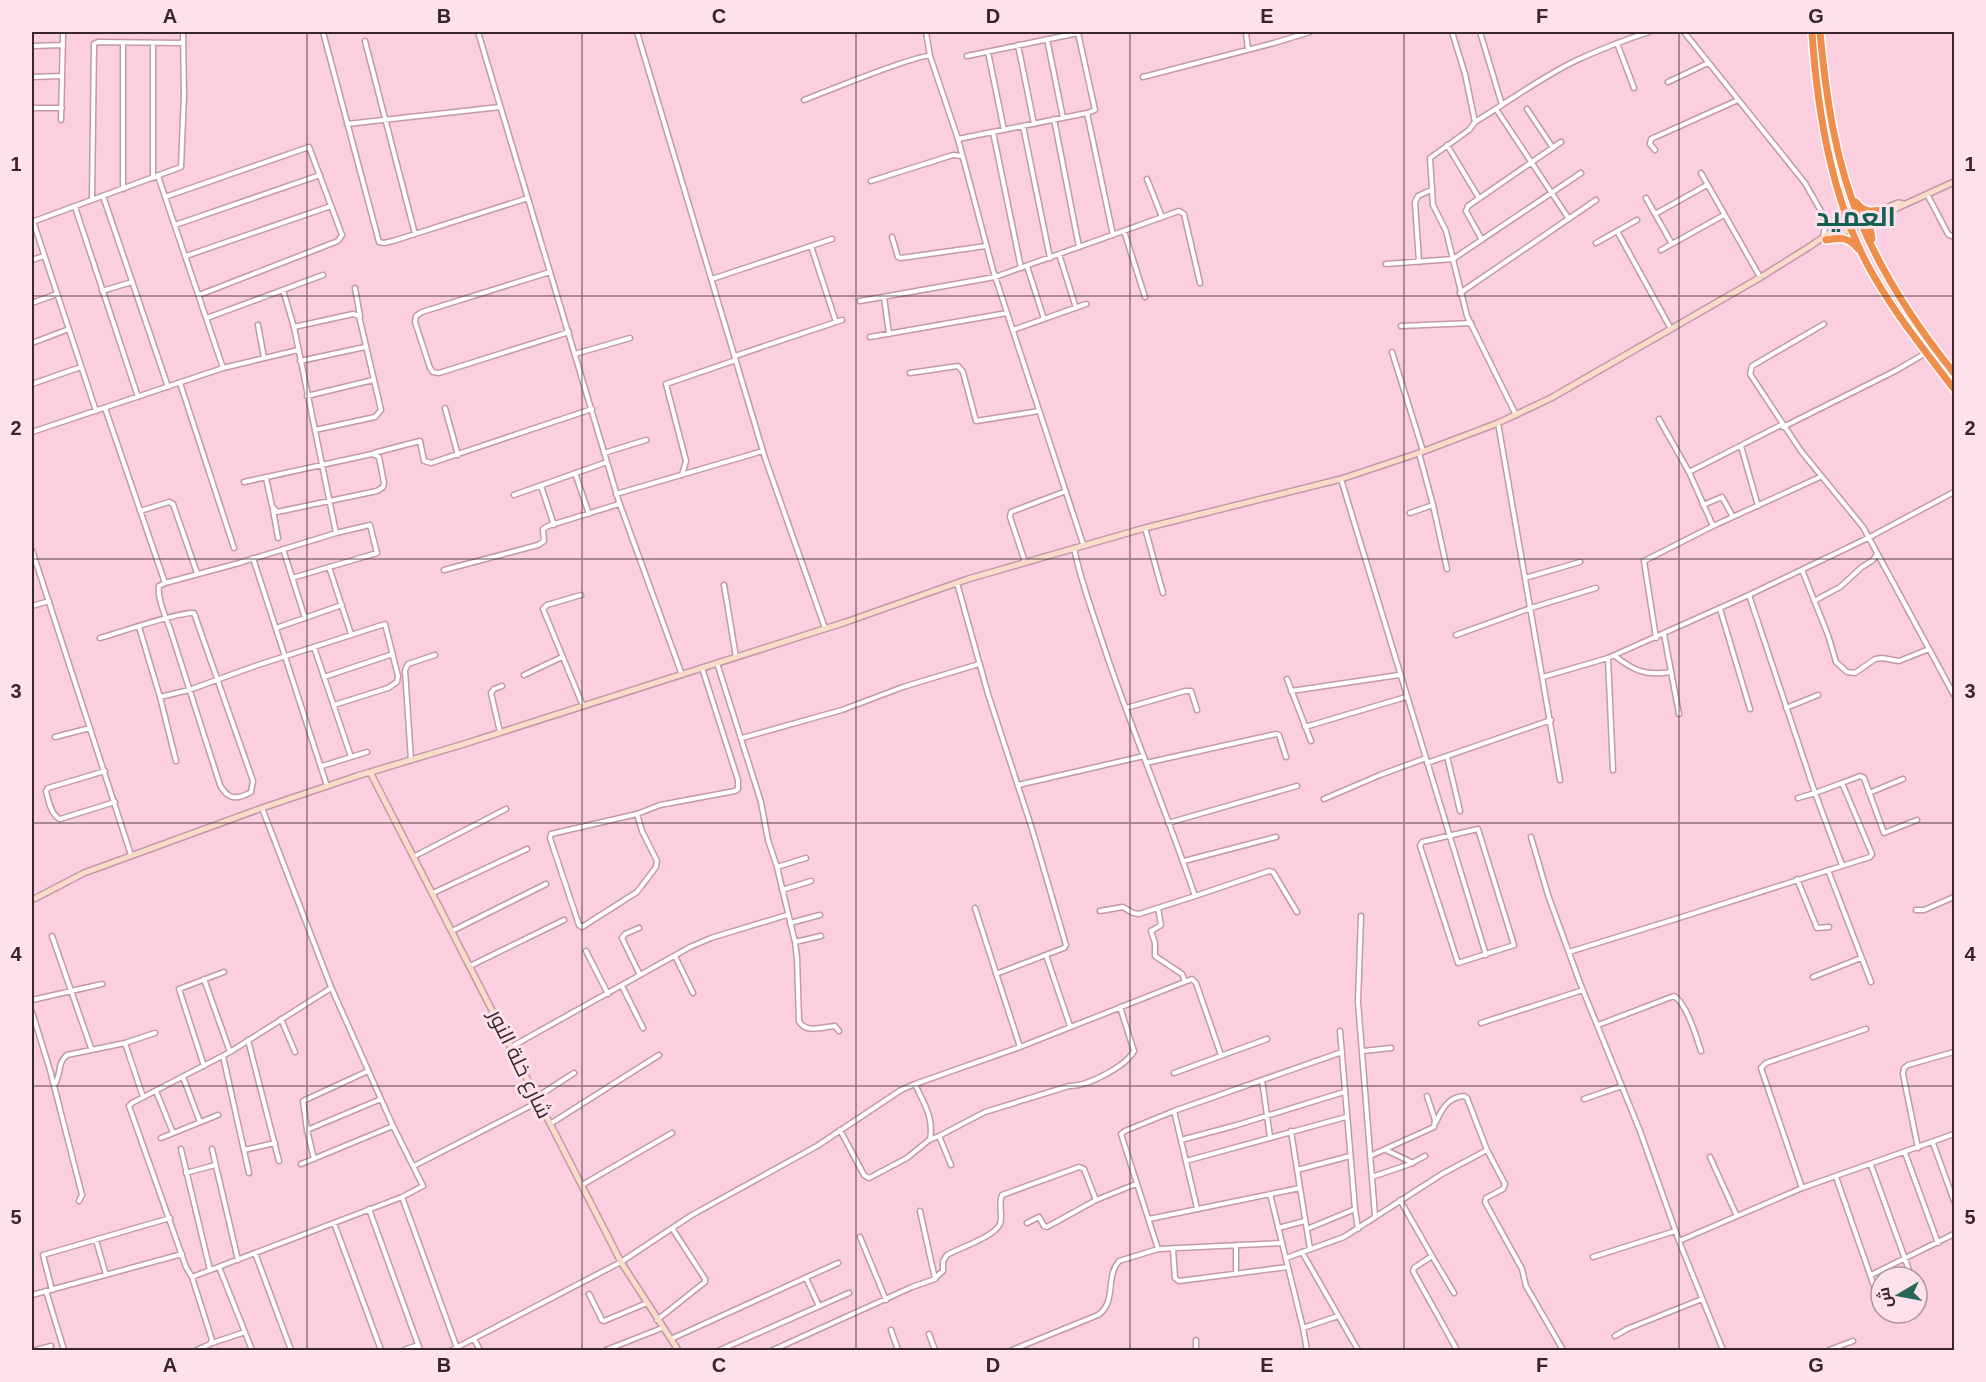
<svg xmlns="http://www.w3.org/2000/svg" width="1986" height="1382" viewBox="0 0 1986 1382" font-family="Helvetica,Cairo,sans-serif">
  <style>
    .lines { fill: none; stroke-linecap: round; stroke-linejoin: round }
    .street-casing { stroke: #c399aa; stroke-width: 7 }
    .secondary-casing { stroke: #c399aa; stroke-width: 8 }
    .highway-casing { stroke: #fff; stroke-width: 10 }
    .street { stroke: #fff; stroke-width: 4 }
    .secondary { stroke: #faddc9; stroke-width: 5 }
    .highway { stroke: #ef8d4c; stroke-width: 7 }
    .grid { fill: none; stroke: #37262d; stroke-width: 1.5; stroke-opacity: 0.55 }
    .labels { text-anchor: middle; stroke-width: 6; stroke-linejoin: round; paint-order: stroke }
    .street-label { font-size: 21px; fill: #37262d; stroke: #fde1ec }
    .district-label { font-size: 27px; font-weight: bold; fill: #126250; stroke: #fde1ec }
    .neatline { fill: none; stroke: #37262d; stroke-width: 2 }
    .grid-label { font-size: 20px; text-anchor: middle; font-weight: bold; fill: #37262d }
  </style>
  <rect width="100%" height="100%" fill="#fbcee0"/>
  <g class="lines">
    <defs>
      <path id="street" d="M323 32 379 242 384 243 393 241 528 198
        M478 32 619 502 682 675
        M637 32 765 458 825 628
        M926 32 930 56
        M1246 32 1248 50
        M1452 32 1465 74 1475 122
        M1480 32 1502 105
        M1684 32 1805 183 1826 220 1834 229
        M1047 39 1063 118
        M365 41 415 234
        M1617 43 1634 88
        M1018 45 1034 124
        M32 46 63 45
        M988 52 1004 130
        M967 56 1078 33 1095 110 1087 113
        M32 77 62 76
        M1143 77 1274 43 1310 32
        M1668 82 1708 63
        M804 100C822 93 920 53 930 56L958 139 993 270 1083 544
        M32 108H62
        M1496 109 1569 219
        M1527 109 1553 148
        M1054 119 1079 247
        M61 120 63 35
        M347 124 500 107
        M1023 126 1050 258
        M993 132 1021 268
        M958 139 1087 113 1113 235
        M1447 145 1479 198
        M1655 150 1650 144 1651 139 1738 100
        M1701 173 1760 277
        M153 178V43
        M1147 179 1162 217
        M871 181 953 155 962 156
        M123 189V43
        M1927 194 1948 234 1951 236H1954
        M103 196 168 387
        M165 197 309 147 342 235 338 241 199 295
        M1646 198 1672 244
        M92 199 94 44 98 42 183 43
        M75 207 138 397
        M1655 214 1707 185
        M33 221 96 411
        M32 222 181 167 184 95 183 32
        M175 225 320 175
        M1124 231 1145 297
        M1617 231 1671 329
        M1823 236 1825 228 1824 220
        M892 237 898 257 901 258 986 246
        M1482 240 1466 211 1468 206 1561 142
        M1596 243 1637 220
        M811 246 836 322
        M1661 250 1724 215
        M1059 254 1076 308
        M186 256 331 206
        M32 260 44 256
        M1419 262 1415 202 1418 196 1431 190
        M1386 264 1453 259 1581 173
        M1027 266 1044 319
        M550 272 422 312 416 316 415 322 430 368 433 372 439 373 569 332
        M712 279 832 239
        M355 288 360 316
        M283 290 294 327 336 533
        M102 291 132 282
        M1460 293 1596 200
        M884 297 889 334
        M860 301 995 277 1179 211 1184 214 1200 283
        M32 303 57 294
        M207 318 323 275
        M1824 324 1752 366 1750 374 1801 451 1863 527 1954 695
        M258 325 264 358
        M1401 326 1471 323
        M294 327 353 314 359 316 381 410 375 417 315 430
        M1013 330 1086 304
        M870 337 1007 313
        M32 343 69 329
        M1392 352 1423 451
        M575 354 630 338
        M735 356 842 320
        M300 361 365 347
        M223 368 298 350
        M910 373 958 366 963 372 976 421 1039 411
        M180 383 234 548
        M32 384 81 367
        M307 396 373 380
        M105 408 165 583 239 563 336 533 370 525 377 553 292 578
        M445 408 458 455
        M1516 415 1467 316 1446 231 1433 205 1430 158 1469 130 1475 122C1508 102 1540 78 1575 61 1599 50 1624 40 1649 32
        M1659 419 1689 472 1781 425
        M1498 423 1560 780
        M1783 427 1895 371 1926 353
        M32 432 223 368 158 176
        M1741 446 1758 506
        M374 453 420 441 424 461 431 463 592 409
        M604 453 646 440
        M1419 453 1433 505 1447 569
        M1689 472 1713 526 1820 477
        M575 473 589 514
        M682 475 686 461 666 384 736 360
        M1341 479 1486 955
        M244 482 372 454 379 457 384 483 383 487 377 491 277 512 272 506 266 478
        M541 486 554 525
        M616 494 763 451
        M514 495 607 462
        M1703 505 1722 497 1733 517
        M273 510 278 538
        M140 511 169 502 173 504 197 573
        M1410 513 1433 505
        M1145 528 1163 593
        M1074 548C1081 583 1094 616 1105 650 1133 733 1167 813 1195 896L1269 871 1273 872 1297 912
        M283 549 305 618
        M32 550 131 855
        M253 558 327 786
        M1025 562 1010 517 1011 512 1066 491
        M329 567 351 634
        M444 570 538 545 544 541 543 529 548 526 619 504
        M1802 570 1828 635 1836 662 1847 672 1855 673 1875 659 1882 658 1899 661 1929 649
        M1525 578 1580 562
        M957 583 988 694 1032 829 1066 945 1064 948 996 974
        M724 585 736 657
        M581 595 547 605 543 609 583 706
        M1749 595 1815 793 1798 798
        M1814 601 1840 587 1862 567 1873 560 1877 554
        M32 606 49 601
        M1720 609 1750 709
        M139 627 160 697 176 761
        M276 628 342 605
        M1664 634 1679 714
        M1456 635 1531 608 1596 588
        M100 638C118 633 181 611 194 613L253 781 251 792C237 800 228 800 220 785 204 735 188 685 172 635 168 621 157 601 159 586L165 583
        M1656 638 1644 561 1713 526
        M314 647 351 757
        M1615 656C1634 671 1646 676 1671 672
        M1608 658 1749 595 1868 538 1954 492
        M717 663 761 802 768 840 777 867 795 942 797 958 799 1021C806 1034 822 1027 835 1026L839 1031
        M524 675 562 657
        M324 677 393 654
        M1543 677 1608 658 1613 770
        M1287 679 1311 741
        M1291 691 1399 675
        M160 697 189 690 255 666 385 624 398 676 397 682 388 688 334 705
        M1126 708 1185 691H1191L1197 710
        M1786 708 1818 695
        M1305 727 1406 697
        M500 732 491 693 494 689 502 686
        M55 737 90 728
        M742 738 842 710 903 687 979 664
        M1447 756 1460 811
        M411 760 405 670 408 664 435 655
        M1146 763 1276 734 1279 735 1286 757
        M1427 763 1551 720
        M322 766 367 752
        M105 771 48 788 46 791C48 800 51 815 60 819L115 802
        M1842 783 1815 793 1842 865
        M1018 785 1144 756
        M1869 793 1903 779
        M1324 799 1380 775 1426 758
        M637 814 642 831 657 861 656 867 637 892 582 927 579 925 550 838 551 834 637 814 660 805 735 791 738 789V780L702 668
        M1168 823 1297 786
        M1478 829 1514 945 1458 963 1420 846 1422 842Z
        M1531 837 1548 895 1580 983 1640 1131 1679 1241 1723 1350
        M415 856 506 809
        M1184 861 1276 837
        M777 867 806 858
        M1828 870 1871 982
        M1797 879 1817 928 1829 927
        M782 890 811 881
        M433 893 527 849
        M975 908 1020 1047
        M1158 908 1161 925 1151 931 1155 943V956L1182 974 1185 981
        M1916 910H1924L1954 897
        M1100 911 1123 907 1133 913 1139 914 1195 896
        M1361 916 1358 1002 1375 1216
        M790 923 820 915
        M639 928 625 934 622 938 640 975
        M452 931 546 884
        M52 936 91 1048
        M795 942 821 936
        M586 951 608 994
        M1569 952 1682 917 1870 857 1872 854 1842 783 1860 776 1864 778 1884 833 1917 820
        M1046 955 1070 1026
        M675 956 693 993
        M470 966 564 920
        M1813 977 1861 958
        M204 979 230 1052
        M622 986 643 1028
        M32 1000 102 984
        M32 1012 50 1070 82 1195 79 1201
        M281 1019 295 1052
        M1481 1023 1583 990
        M1598 1025 1674 996C1687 1004 1696 1036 1701 1051
        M248 1040 279 1161
        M125 1043 155 1033
        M511 1047 690 947 711 938 787 915
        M1363 1051 1391 1048
        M223 1056 249 1173
        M204 1066 179 989 224 972
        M1174 1073 1267 1039
        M183 1077 200 1122
        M1262 1080 1270 1137
        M915 1084C924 1104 934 1117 930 1140
        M54 1085C62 1076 56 1064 67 1055L125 1043 143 1097
        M156 1091 173 1133
        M537 1097 574 1073
        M1584 1099 1622 1086
        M1436 1122C1442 1109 1448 1097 1464 1096L1467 1098 1487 1150 1505 1184 1503 1189 1486 1198 1485 1202 1522 1269 1526 1286 1563 1350
        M550 1124 659 1055
        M307 1130 381 1099
        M840 1130 864 1175 869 1178 907 1158 929 1140 939 1136
        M161 1138 218 1115
        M1181 1140 1237 1125 1344 1092
        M1933 1143 1954 1201
        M1918 1148 1903 1074 1904 1068 1908 1065 1954 1052
        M181 1149 210 1270
        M212 1149 238 1260
        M244 1150 275 1143
        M1386 1150 1413 1163
        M1905 1153 1938 1243
        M1370 1156 1434 1127 1435 1120 1427 1096
        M1710 1157 1736 1214
        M314 1159 307 1130 303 1101 368 1071
        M1186 1161 1346 1117
        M301 1164 393 1126
        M951 1165 939 1136 985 1112 1069 1086C1086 1087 1125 1067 1134 1051L1120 1007
        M1871 1165 1909 1270
        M414 1166 538 1102
        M1297 1170 1350 1156
        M186 1173 215 1165
        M1372 1177 1410 1164 1425 1156
        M1836 1177 1874 1286
        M582 1185 672 1133
        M1300 1188 1310 1249
        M1802 1188 1761 1068 1766 1063 1866 1029
        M1270 1194 1303 1328 1307 1350
        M402 1197 457 1348
        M1400 1200 1432 1256 1414 1268 1413 1271 1457 1350
        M1197 1208 1174 1111 1342 1052
        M369 1209 420 1350
        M1355 1209 1358 1229
        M1149 1219 1300 1188 1291 1131
        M334 1223 381 1350
        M1027 1223 1039 1217 1044 1226 1047 1227 1096 1200
        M1278 1228 1305 1221
        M1307 1229 1355 1209 1340 1031
        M860 1237 886 1300
        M96 1240 106 1275
        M1679 1241 1802 1188 1954 1134
        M1236 1245V1274
        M1158 1249 1121 1134 1125 1131 1174 1111
        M1173 1249 1175 1278 1179 1281 1288 1267
        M1302 1252 1358 1350
        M255 1253 291 1350
        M1432 1256 1454 1293
        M1593 1257 1675 1231
        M1286 1258 1344 1237 1442 1174 1487 1150
        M219 1267 252 1350
        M1871 1275 1954 1234
        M192 1277 186 1267 129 1106 132 1103 230 1052 331 988
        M806 1278 819 1306
        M935 1278 943 1271V1261L947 1255C959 1248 994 1237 1000 1224 1003 1214 998 1204 1002 1195L1079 1167 1084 1169 1096 1200 1136 1184
        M52 1290 43 1255 170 1218
        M46 1291 64 1350
        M589 1294 602 1320 604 1321 647 1303
        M32 1295 182 1254
        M657 1320 705 1282V1279L672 1228
        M1303 1328 1338 1316
        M891 1330 898 1350
        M929 1334 935 1350
        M1615 1336 1627 1329 1702 1299
        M474 1339 480 1350
        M671 1339 838 1263
        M1196 1340V1350
        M212 1343 245 1332
        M36 1350 51 1346
        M197 1350 210 1344 212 1340 192 1277 402 1197 423 1186 393 1126 331 987 262 808
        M404 1350 418 1345
        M452 1350 621 1262 692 1215 817 1146 901 1090 915 1084 1020 1047 1192 979 1196 983 1221 1055
        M606 1350 662 1328
        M720 1350 849 1293
        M773 1350 912 1287 935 1279 920 1211
        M1012 1350 1098 1315C1117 1302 1105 1277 1119 1261L1158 1249 1281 1243
        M1829 1350 1853 1341"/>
      <path id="secondary" d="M1833 237 1954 182
        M370 772 621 1262 678 1350
        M32 900 84 873 262 808 357 776 464 744 846 622 968 579 1145 528 1341 479 1419 453 1498 423 1551 398 1761 277 1809 247 1835 229 1898 203 1903 204"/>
      <path id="highway" d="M1812 32C1817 109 1830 192 1866 262 1890 308 1923 348 1954 389
        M1820 32C1826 96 1835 162 1861 223 1884 277 1917 327 1954 373
        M1856 202C1864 213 1872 212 1885 209
        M1835 229 1843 219 1844 209
        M1872 239 1870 226 1879 215
        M1826 240C1840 237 1849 237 1858 249"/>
    </defs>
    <use href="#street" class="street-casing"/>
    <use href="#secondary" class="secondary-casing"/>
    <use href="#highway" class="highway-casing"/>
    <use href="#street" class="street"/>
    <use href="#secondary" class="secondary"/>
    <use href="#highway" class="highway"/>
  </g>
  <path class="grid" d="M307 32V1350M582 32V1350M856 32V1350M1130 32V1350M1404 32V1350M1679 32V1350M32 296H1954M32 559H1954M32 823H1954M32 1086H1954"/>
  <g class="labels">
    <g class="street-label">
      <text transform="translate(520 1064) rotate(64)" y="7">شارع خلة النور</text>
    </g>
    <g class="district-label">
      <text x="1856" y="226">العميد</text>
    </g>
  </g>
  <rect width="1986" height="1382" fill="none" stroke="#fde1ec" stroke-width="66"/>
  <g transform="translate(1899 1295) rotate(260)"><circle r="28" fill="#fde1ec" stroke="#ae96a0" stroke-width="1.5"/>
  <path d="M0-4.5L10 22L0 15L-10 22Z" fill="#276756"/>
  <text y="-9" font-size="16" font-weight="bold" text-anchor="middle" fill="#37262d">ش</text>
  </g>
  <rect x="33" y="33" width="1920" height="1316" class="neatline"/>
  <g class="grid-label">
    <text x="170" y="23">A</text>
    <text x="444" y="23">B</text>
    <text x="719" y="23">C</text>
    <text x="993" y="23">D</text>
    <text x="1267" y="23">E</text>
    <text x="1542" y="23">F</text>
    <text x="1816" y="23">G</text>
    <text x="16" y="171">1</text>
    <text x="1970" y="171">1</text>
    <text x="16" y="435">2</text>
    <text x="1970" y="435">2</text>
    <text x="16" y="698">3</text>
    <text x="1970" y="698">3</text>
    <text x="16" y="961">4</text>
    <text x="1970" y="961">4</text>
    <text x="16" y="1224">5</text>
    <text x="1970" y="1224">5</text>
    <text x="170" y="1372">A</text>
    <text x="444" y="1372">B</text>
    <text x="719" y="1372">C</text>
    <text x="993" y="1372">D</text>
    <text x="1267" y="1372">E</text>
    <text x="1542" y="1372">F</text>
    <text x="1816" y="1372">G</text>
  </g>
</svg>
